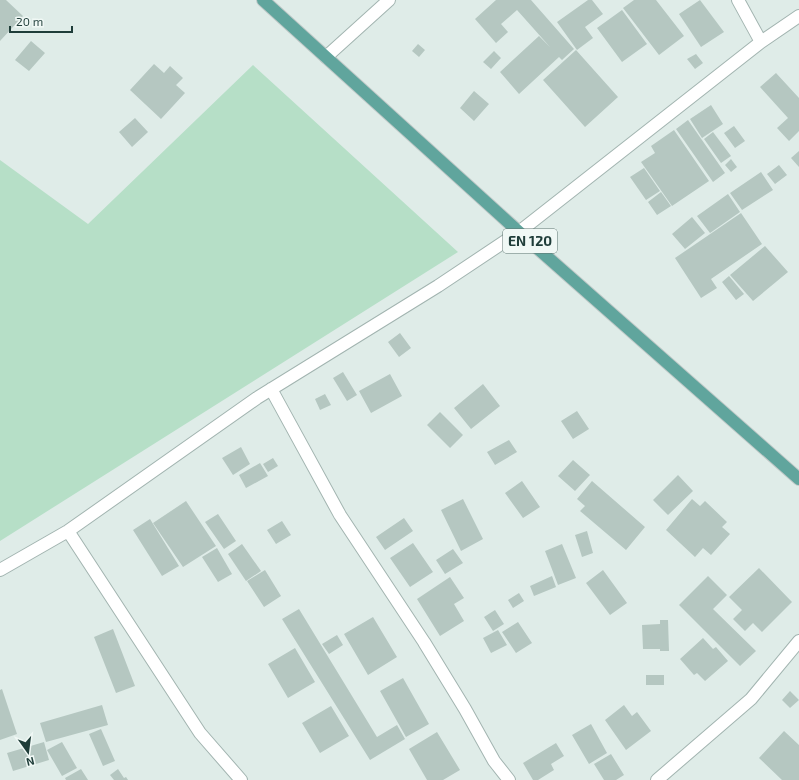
<svg xmlns="http://www.w3.org/2000/svg" width="799" height="780" viewBox="0 0 799 780" font-family="'Exo 2',sans-serif">
  <style>
    .green { fill: #b6dfc7 }
    .building { fill: #b5c7c1 }
    .lines { fill: none; stroke-linecap: round; stroke-linejoin: round }
    .minor-casing { stroke: #a2b4b0; stroke-width: 14 }
    .major-casing { stroke: #c0c9c8; stroke-width: 14 }
    .minor { stroke: #fff; stroke-width: 12 }
    .major { stroke: #60a59d; stroke-width: 12 }
    .labels { text-anchor: middle; stroke-width: 4; stroke-linejoin: round; paint-order: stroke }
    .shield { fill: #f0f8f5; stroke: #5e7571; stroke-width: 1 }
    .shield-label { font-size: 14px; font-weight: bold; fill: #1f3d39 }
  </style>
  <rect width="100%" height="100%" fill="#dfece8"/>
  <path class="green" d="M253 65 458 252 0 541V160L88 224Z"/>
  <path class="building" d="M0 0H6L23 16 0 41Z
    M496 0H531L574 49 562 60 559 57 519 94 500 72 539 36 550 47 517 10 501 24 508 32 496 43 475 19Z
    M588 0H592L603 14 585 27 593 38 577 50 557 22Z
    M634 0H656L684 36 659 55 623 8Z
    M700 0 724 32 701 47 679 14Z
    M622 10 647 44 622 62 597 28Z
    M31 41 45 53 29 71 15 60Z
    M418 44 425 50 419 57 412 51Z
    M576 50 618 97 585 127 543 80Z
    M494 51 501 58 491 69 483 62Z
    M696 54 703 63 695 69 687 59Z
    M154 64 164 73 170 66 183 78 176 85 185 93 161 119 130 90Z
    M776 73 799 98V131L789 141 777 128 788 118 760 87Z
    M474 91 489 104 474 121 460 108Z
    M711 105 723 124 702 138 690 119Z
    M135 118 148 132 132 147 119 132Z
    M688 120 725 173 713 182 676 129Z
    M734 126 745 141 735 148 724 133Z
    M674 130 709 181 672 206 641 162 655 153 651 146Z
    M713 132 731 156 721 163 704 139Z
    M799 151V167L791 158Z
    M731 159 737 167 731 172 725 165Z
    M779 165 787 175 775 184 767 174Z
    M644 168 660 191 646 200 630 177Z
    M761 172 773 190 742 210 730 193Z
    M661 192 671 206 657 215 648 202Z
    M728 194 740 212 710 233 697 216Z
    M741 213 762 244 711 279 717 288 701 298 675 258Z
    M692 217 705 233 685 249 672 234Z
    M765 246 788 272 753 301 730 275Z
    M729 276 744 294 736 300 722 282Z
    M400 333 411 348 399 357 388 342Z
    M343 372 357 395 347 401 333 378Z
    M390 374 402 396 371 413 359 391Z
    M483 384 500 406 471 429 454 408Z
    M325 394 331 405 320 410 315 399Z
    M577 411 589 429 573 439 561 421Z
    M440 412 463 435 450 448 427 425Z
    M509 440 517 452 495 465 487 452Z
    M241 447 250 464 233 475 222 458Z
    M273 458 278 466 268 472 263 464Z
    M573 460 590 475 575 491 558 476Z
    M260 463 268 476 246 488 239 475Z
    M678 475 693 491 668 515 653 500Z
    M522 481 540 507 523 518 505 493Z
    M592 481 645 527 626 550 580 511 585 506 577 499Z
    M463 499 483 539 461 551 441 510Z
    M692 499 700 506 705 501 727 522 722 527 730 534 711 555 703 548 695 557 666 530Z
    M186 501 216 546 183 567 153 523Z
    M218 514 236 541 224 549 205 522Z
    M404 518 413 531 385 550 376 537Z
    M150 519 179 566 162 576 133 530Z
    M282 521 291 535 276 544 267 530Z
    M587 531 593 553 582 557 575 535Z
    M413 543 433 572 410 587 390 558Z
    M242 544 261 571 246 581 228 554Z
    M562 544 576 578 558 585 545 551Z
    M217 548 232 574 218 582 202 557Z
    M453 549 463 563 445 574 436 560Z
    M759 568 792 602 762 632 753 623 745 631 733 619 742 610 729 597Z
    M265 570 281 596 264 607 247 581Z
    M603 570 627 603 610 615 586 583Z
    M552 576 556 587 534 596 530 586Z
    M708 576 727 595 713 609 756 651 740 666 679 605Z
    M450 577 464 598 454 604 464 621 440 636 417 599Z
    M519 593 524 601 513 608 508 600Z
    M299 609 377 737 397 725 405 739 370 760 282 619Z
    M495 610 504 624 493 631 484 617Z
    M373 617 397 657 368 675 344 634Z
    M660 620H668L669 651H660V649H643L642 625 660 624Z
    M518 622 532 643 516 653 502 632Z
    M113 629 135 686 116 693 94 637Z
    M498 630 507 645 491 653 483 638Z
    M337 635 343 645 329 654 322 644Z
    M703 638 713 649 716 647 728 661 705 681 697 673 694 675 680 659Z
    M295 648 315 682 288 698 268 664Z
    M646 675H664V685H646Z
    M403 678 429 724 406 737 380 691Z
    M2 689 17 734 0 740V690Z
    M790 691 799 700 790 708 782 700Z
    M102 705 108 725 46 742 40 723Z
    M624 705 632 716 637 712 651 731 626 750 605 720Z
    M331 706 349 736 320 753 302 723Z
    M591 724 607 753 589 764 572 735Z
    M101 729 115 761 103 766 89 734Z
    M784 731 799 745V780H782L759 758Z
    M437 732 460 770 443 780H427L409 749Z
    M44 742 49 760 13 771 7 753Z
    M62 742 77 768 62 776 47 750Z
    M556 743 564 756 551 764 554 770 538 780H533L523 763Z
    M611 754 624 775 616 780H604L594 764Z
    M81 769 88 780H66L65 778Z
    M118 769 124 778 126 777 128 780H114L110 775Z"/>
  <g class="lines">
    <defs>
      <path id="minor" d="M738 0 761 42
        M326 57 389 0
        M271 389 340 515 424 642 465 709 494 761 509 780
        M68 531 200 733 241 780
        M0 570 68 531 257 398 438 286 519 232 761 42 799 16
        M657 780 751 699 799 641"/>
      <path id="major" d="M263 0 519 232 799 479"/>
    </defs>
    <use href="#minor" class="minor-casing"/>
    <use href="#major" class="major-casing"/>
    <use href="#minor" class="minor"/>
    <use href="#major" class="major"/>
  </g>
  <g class="labels">
    <rect class="shield" x="503" y="229" width="54" height="24" rx="3"/>
    <g class="shield-label">
      <text x="530" y="246">EN 120</text>
    </g>
  </g>
  <g transform="translate(28 752) rotate(166)" stroke="#f0f8f5" stroke-width="3" paint-order="stroke">
  <path d="M0-3L7 15L0 10L-7 15Z" fill="#1f3d39"/>
  <text y="-6" font-size="11" font-weight="bold" text-anchor="middle" fill="#1f3d39">N</text>
  </g>
  <path d="M10 26v6h62v-6" fill="none" stroke="#1f3d39" stroke-width="2"/>
  <text x="16" y="26" font-size="12" fill="#1f3d39" stroke="#f0f8f5" stroke-width="3" paint-order="stroke">20 m</text>
</svg>
